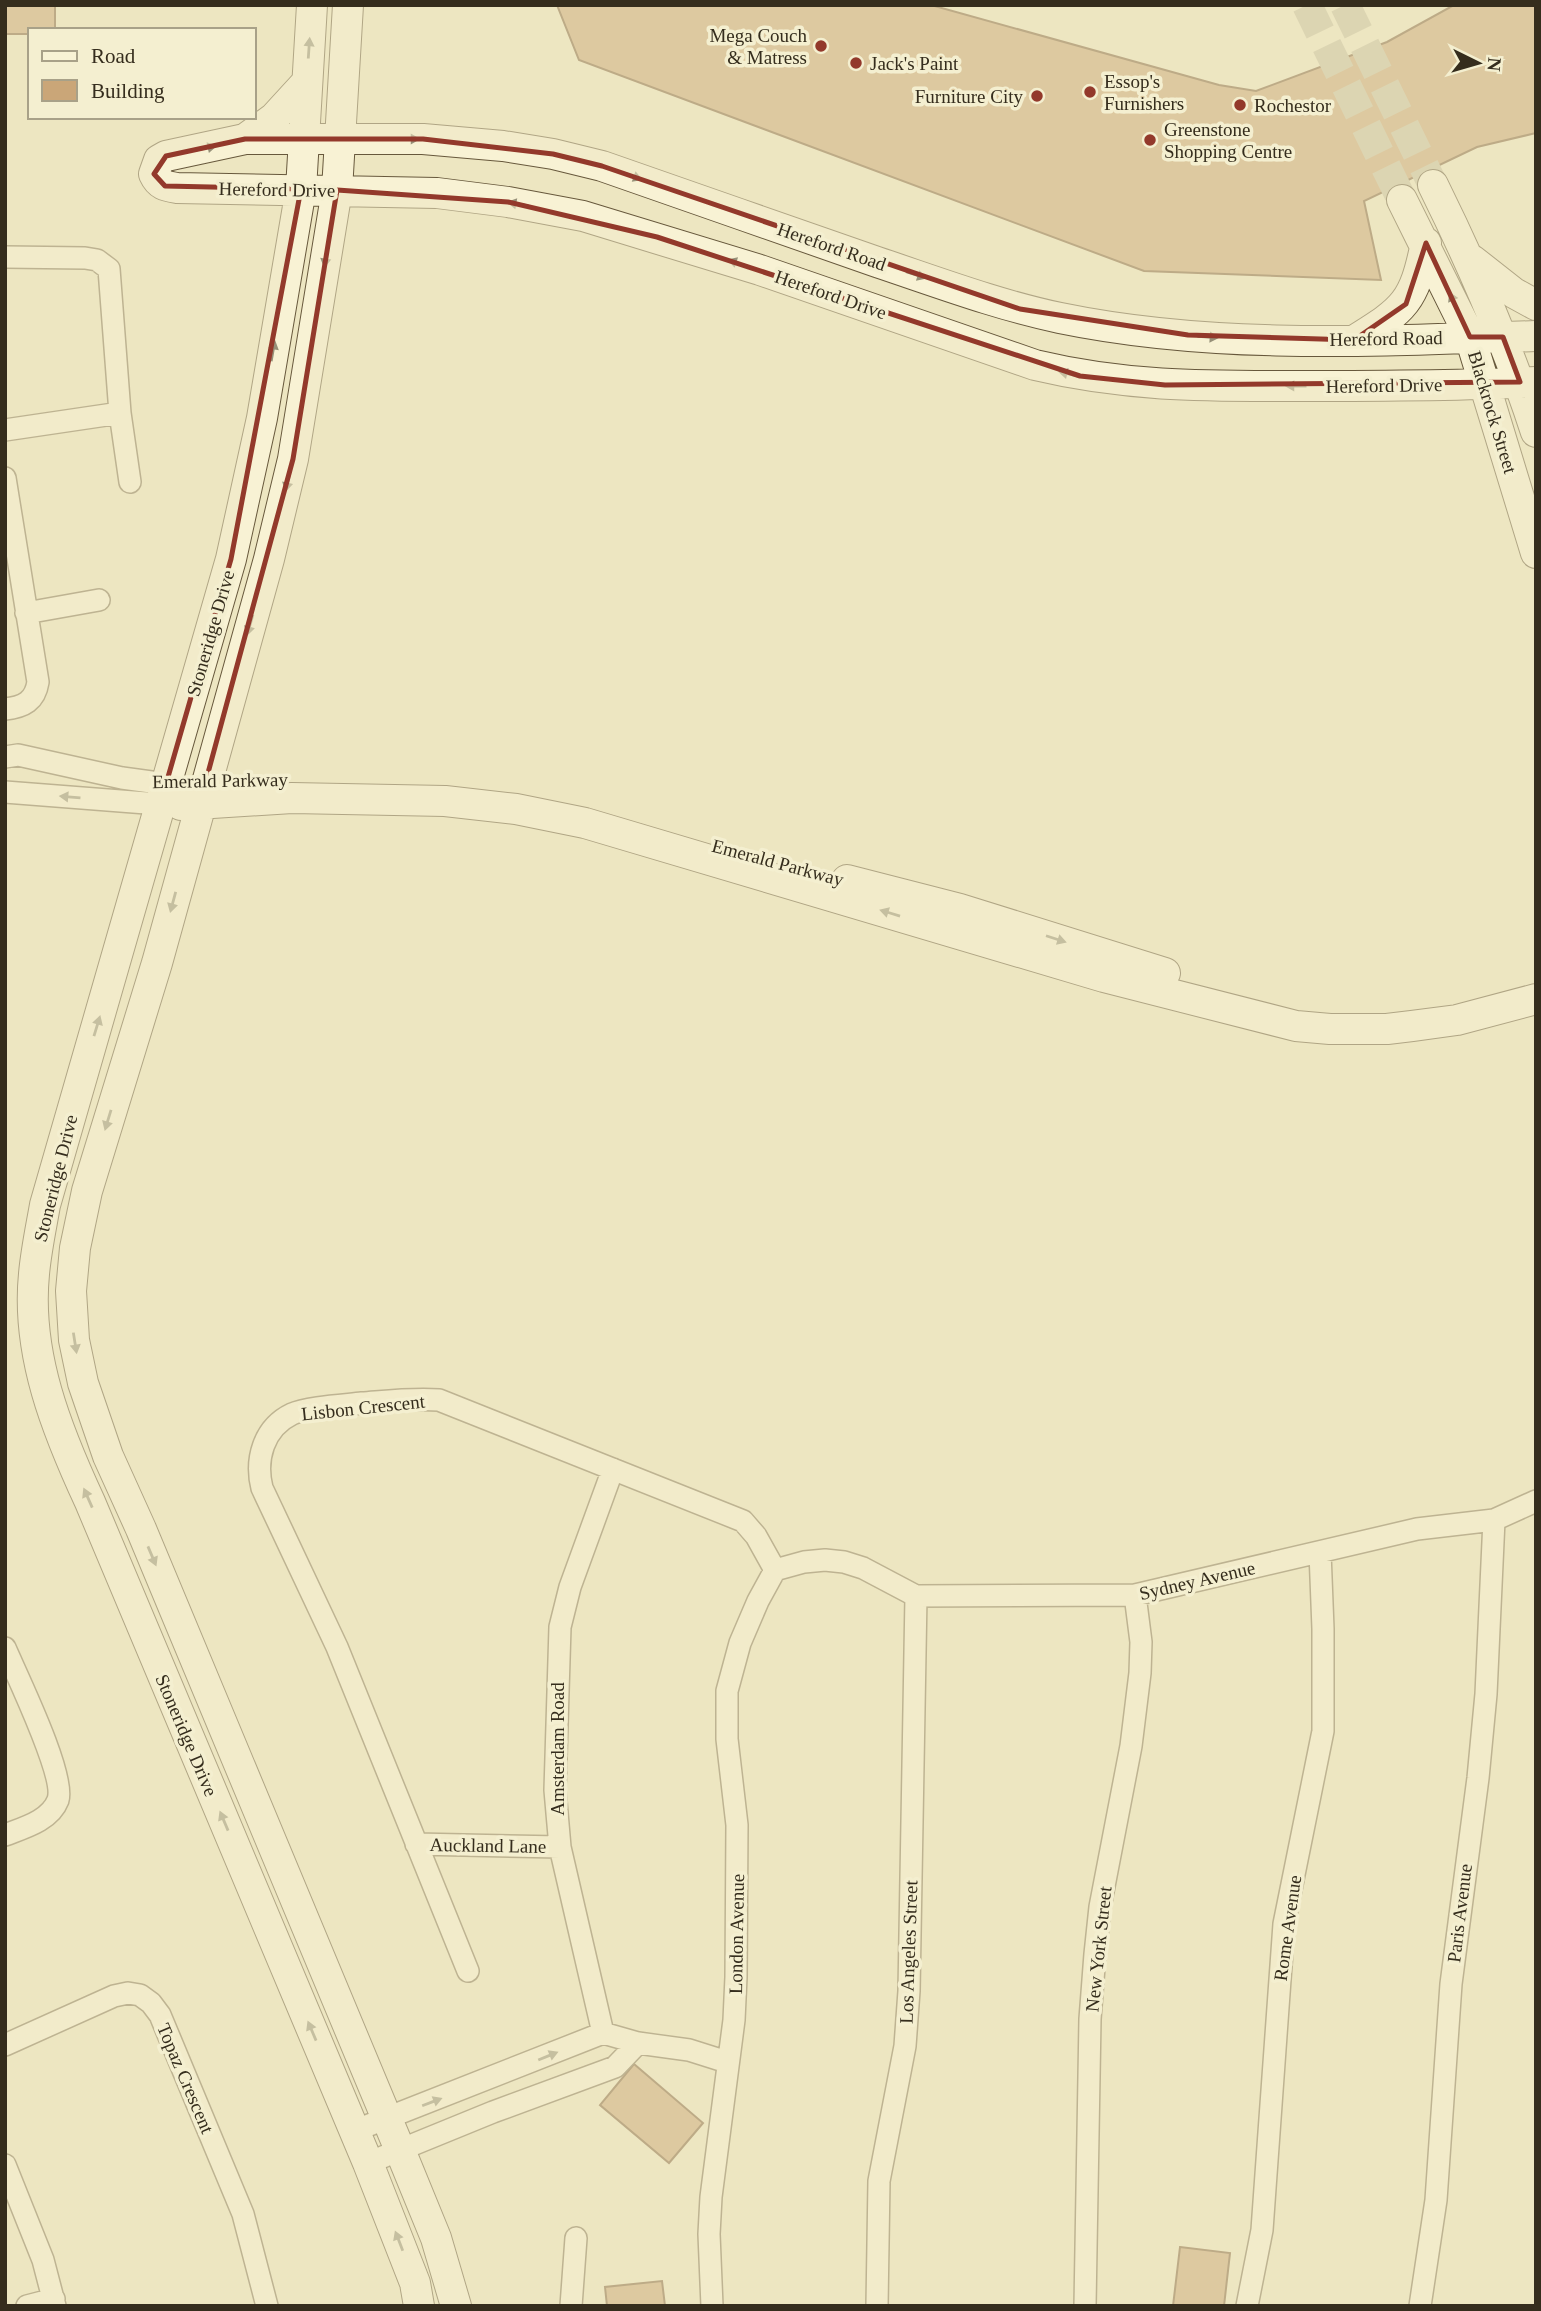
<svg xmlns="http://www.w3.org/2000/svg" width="1541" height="2311" viewBox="0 0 1541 2311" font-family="'Times New Roman',serif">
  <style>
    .building { fill: #caa678; stroke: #846540; stroke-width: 2 }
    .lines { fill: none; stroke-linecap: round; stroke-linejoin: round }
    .secondary-tunnel { stroke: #c8c1a0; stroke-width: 30; stroke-dasharray: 30 15; stroke-linecap: butt }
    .street-casing { stroke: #857759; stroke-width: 24 }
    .secondary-casing { stroke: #67583c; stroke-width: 32 }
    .street { stroke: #f8f2d4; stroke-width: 21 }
    .secondary { stroke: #f8f2d4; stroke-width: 30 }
    .oneway { fill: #969078 }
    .marked { fill: none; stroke: #93392b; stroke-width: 5; stroke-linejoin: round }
    .poi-dot { fill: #93392b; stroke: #f4efd0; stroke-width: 2.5 }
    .labels { text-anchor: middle; stroke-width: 7; stroke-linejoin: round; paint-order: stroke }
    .poi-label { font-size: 19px; fill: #352d1d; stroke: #f4efd0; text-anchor: start }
    .street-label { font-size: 19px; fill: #352d1d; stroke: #f4efd0 }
  </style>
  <rect width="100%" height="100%" fill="#ede6c1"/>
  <path class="building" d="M5 5H55V30H30V34H5Z
    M557 5H931L1219 85 1256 91 1387 42 1454 5H1536V133L1477 147 1364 201 1381 280 1144 271 579 60Z
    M634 2064 703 2123 669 2163 600 2105Z
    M1180 2247 1230 2253 1224 2306H1173Z
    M662 2281 665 2306H607L605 2287Z"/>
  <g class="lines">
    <path class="secondary-tunnel" d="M1307 5 1402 200
      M1345 5 1433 185"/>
    <defs>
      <path id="street" d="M5 257 85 258 97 260 109 269 120 413 130 482
        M5 430 120 413
        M5 478 38 682C35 701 24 707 5 709
        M26 613 99 600
        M5 757 18 755 122 778 166 784
        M5 792 159 804
        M775 1570 804 1562 825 1560 844 1562 863 1568 916 1596 1135 1595 1417 1529 1494 1520 1536 1501
        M5 1648C17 1676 66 1776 58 1800 50 1821 23 1828 5 1835
        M416 1844 560 1847
        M468 1971 337 1647 262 1488C255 1460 263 1428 292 1414 307 1407 345 1405 362 1403 388 1401 413 1398 439 1400L743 1521 756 1536 775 1570
        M603 2033 560 1847 555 1790 560 1627 570 1587 613 1469
        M5 2045 114 1996 128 1993 140 1995 151 2003 160 2015 243 2214 267 2306
        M354 2131 603 2033 638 2043 689 2050 727 2062
        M368 2163 493 2112 615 2067 638 2043
        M5 2165 43 2260 55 2306
        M27 2306 54 2299
        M571 2306 576 2238
        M712 2306 709 2234 711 2197 734 2020 736 1977 737 1825 727 1739V1691L740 1643 758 1601 775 1570
        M877 2306 879 2181 905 2046 909 1991 916 1596
        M1085 2306 1090 2019 1095 1954 1100 1907 1131 1746 1140 1673 1141 1642 1135 1595
        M1247 2306 1262 2230 1284 1924 1323 1731V1629L1320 1552
        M1420 2306 1436 2200 1451 1984 1478 1778 1486 1694 1494 1520"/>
      <path id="secondary" d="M312 5 301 189 262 418 231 559 45 1205C41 1228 36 1251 34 1274 26 1354 57 1431 90 1502L368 2163 415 2283 419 2306
        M348 5 337 190 293 459 269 559 157 963 87 1191 75 1248 71 1291 74 1340 83 1383 108 1456 141 1529 400 2150 436 2238 456 2306
        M245 139 274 118 307 82
        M1433 185C1473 266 1508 346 1536 432
        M1402 200 1470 337 1536 553
        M1472 260 1514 293 1536 305
        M1536 336C1378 341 1215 350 1060 318 998 305 937 282 877 262 785 230 694 198 602 166L553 154 503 146 423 139H245L166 156 159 160 154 174C159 185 165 186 177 188L437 193 508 202 583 216 760 270 1035 365C1127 387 1206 386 1300 386 1379 386 1457 386 1536 382
        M1355 340C1405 309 1414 302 1426 243
        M181 805 292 798 445 801 516 809 585 823 1104 977 1296 1026 1330 1029H1387L1412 1026 1457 1020 1536 999
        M847 880 960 909 1165 973"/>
    </defs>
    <use href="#street" class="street-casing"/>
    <use href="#secondary" class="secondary-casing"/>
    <use href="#street" class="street"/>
    <use href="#secondary" class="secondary"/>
  </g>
  <defs><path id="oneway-solid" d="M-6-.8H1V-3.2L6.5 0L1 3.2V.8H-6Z" transform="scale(1.75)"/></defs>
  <g class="oneway">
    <use href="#oneway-solid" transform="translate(309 48) rotate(-86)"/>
    <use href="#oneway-solid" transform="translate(409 139)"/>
    <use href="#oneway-solid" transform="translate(206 148) rotate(-12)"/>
    <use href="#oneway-solid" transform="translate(632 176) rotate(20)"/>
    <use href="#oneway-solid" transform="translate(518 204) rotate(-170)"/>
    <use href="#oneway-solid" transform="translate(326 257) rotate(99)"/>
    <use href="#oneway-solid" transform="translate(738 263) rotate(-162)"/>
    <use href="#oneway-solid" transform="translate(916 275) rotate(18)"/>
    <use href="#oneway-solid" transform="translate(1454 302) rotate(-115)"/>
    <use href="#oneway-solid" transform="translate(1208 337) rotate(4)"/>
    <use href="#oneway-solid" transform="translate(273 351) rotate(-80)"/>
    <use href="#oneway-solid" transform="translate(1069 374) rotate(-167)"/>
    <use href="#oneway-solid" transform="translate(1296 386) rotate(180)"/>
    <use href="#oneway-solid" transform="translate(288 481) rotate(103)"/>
    <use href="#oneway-solid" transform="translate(250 625) rotate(106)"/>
    <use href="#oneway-solid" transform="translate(70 797) rotate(-175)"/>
    <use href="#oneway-solid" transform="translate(173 902) rotate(105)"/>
    <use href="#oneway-solid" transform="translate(890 913) rotate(-163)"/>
    <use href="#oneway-solid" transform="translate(1056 939) rotate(18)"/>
    <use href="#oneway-solid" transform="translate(97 1026) rotate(-73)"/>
    <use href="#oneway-solid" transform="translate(108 1120) rotate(107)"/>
    <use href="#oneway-solid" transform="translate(75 1343) rotate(81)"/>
    <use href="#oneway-solid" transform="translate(88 1498) rotate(-114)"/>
    <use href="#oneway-solid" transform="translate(152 1556) rotate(67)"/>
    <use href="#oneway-solid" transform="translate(224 1821) rotate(-113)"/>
    <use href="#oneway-solid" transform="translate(312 2031) rotate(-113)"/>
    <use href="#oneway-solid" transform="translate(548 2056) rotate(-22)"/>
    <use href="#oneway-solid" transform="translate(432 2102) rotate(-21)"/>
    <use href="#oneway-solid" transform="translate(399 2241) rotate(-111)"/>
  </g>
  <path d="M0 0H1541V2311H0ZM245 139H423L553 154 602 166 1020 309 1188 335 1354 340 1406 304 1426 243 1470 337H1503L1520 382 1165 385 1080 376 657 237 508 202 337 190 293 459 205 784H166L231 559 301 189 165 186 154 174 166 156Z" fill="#ede6c1" fill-opacity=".55" fill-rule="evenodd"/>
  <path class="marked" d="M245 139H423L553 154 602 166 1020 309 1188 335 1354 340 1406 304 1426 243 1470 337H1503L1520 382 1165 385 1080 376 657 237 508 202 337 190 293 459 205 784H166L231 559 301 189 165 186 154 174 166 156Z"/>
  <g class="poi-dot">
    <circle cx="821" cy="46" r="7"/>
    <circle cx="856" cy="63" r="7"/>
    <circle cx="1090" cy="92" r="7"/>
    <circle cx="1037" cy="96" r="7"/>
    <circle cx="1240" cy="105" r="7"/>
    <circle cx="1150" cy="140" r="7"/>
  </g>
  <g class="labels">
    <g class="poi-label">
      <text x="807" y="42" text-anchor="end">Mega Couch<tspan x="807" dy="22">&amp; Matress</tspan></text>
      <text x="870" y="70">Jack's Paint</text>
      <text x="1104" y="88">Essop's<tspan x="1104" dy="22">Furnishers</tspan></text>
      <text x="1023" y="103" text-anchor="end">Furniture City</text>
      <text x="1254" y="112">Rochestor</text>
      <text x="1164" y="136">Greenstone<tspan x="1164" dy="22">Shopping Centre</tspan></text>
    </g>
    <g class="street-label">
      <text transform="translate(277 189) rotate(1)" y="7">Hereford Drive</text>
      <text transform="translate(832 246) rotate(19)" y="7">Hereford Road</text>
      <text transform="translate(831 294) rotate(19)" y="7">Hereford Drive</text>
      <text transform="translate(1386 338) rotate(-1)" y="7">Hereford Road</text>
      <text transform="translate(1384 385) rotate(-1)" y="7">Hereford Drive</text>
      <text transform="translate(1493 412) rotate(73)" y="7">Blackrock Street</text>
      <text transform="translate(210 633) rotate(-74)" y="7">Stoneridge Drive</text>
      <text transform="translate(220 780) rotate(-1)" y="7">Emerald Parkway</text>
      <text transform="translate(778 862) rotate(15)" y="7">Emerald Parkway</text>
      <text transform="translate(55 1178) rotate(-76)" y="7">Stoneridge Drive</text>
      <text transform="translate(363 1407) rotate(-6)" y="7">Lisbon Crescent</text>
      <text transform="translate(1197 1580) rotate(-13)" y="7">Sydney Avenue</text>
      <text transform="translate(187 1735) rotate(67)" y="7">Stoneridge Drive</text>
      <text transform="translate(557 1749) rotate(-90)" y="7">Amsterdam Road</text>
      <text transform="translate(488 1845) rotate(1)" y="7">Auckland Lane</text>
      <text transform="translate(1459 1913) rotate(-83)" y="7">Paris Avenue</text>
      <text transform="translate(1287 1928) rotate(-82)" y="7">Rome Avenue</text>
      <text transform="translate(736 1934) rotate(-89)" y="7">London Avenue</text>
      <text transform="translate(1098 1949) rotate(-84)" y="7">New York Street</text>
      <text transform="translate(908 1952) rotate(-88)" y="7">Los Angeles Street</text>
      <text transform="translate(186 2078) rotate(67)" y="7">Topaz Crescent</text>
    </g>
  </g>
  <rect width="1541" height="2311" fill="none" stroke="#352d1d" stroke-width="14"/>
  <rect x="28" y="28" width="228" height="91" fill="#f4efd0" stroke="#a8a188" stroke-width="2"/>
  <rect x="42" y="51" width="35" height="10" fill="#f8f2d4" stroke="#a8a188" stroke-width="2"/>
  <text x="91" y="63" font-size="21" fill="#352d1d">Road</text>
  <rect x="42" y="80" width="35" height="21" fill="#caa678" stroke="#a8a188" stroke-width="2"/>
  <text x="91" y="98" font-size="21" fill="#352d1d">Building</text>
  <g transform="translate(1478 63) rotate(95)" stroke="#f4efd0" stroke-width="5" paint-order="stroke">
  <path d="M0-5L12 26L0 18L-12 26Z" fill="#352d1d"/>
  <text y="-10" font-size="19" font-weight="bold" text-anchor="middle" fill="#352d1d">N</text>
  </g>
</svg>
